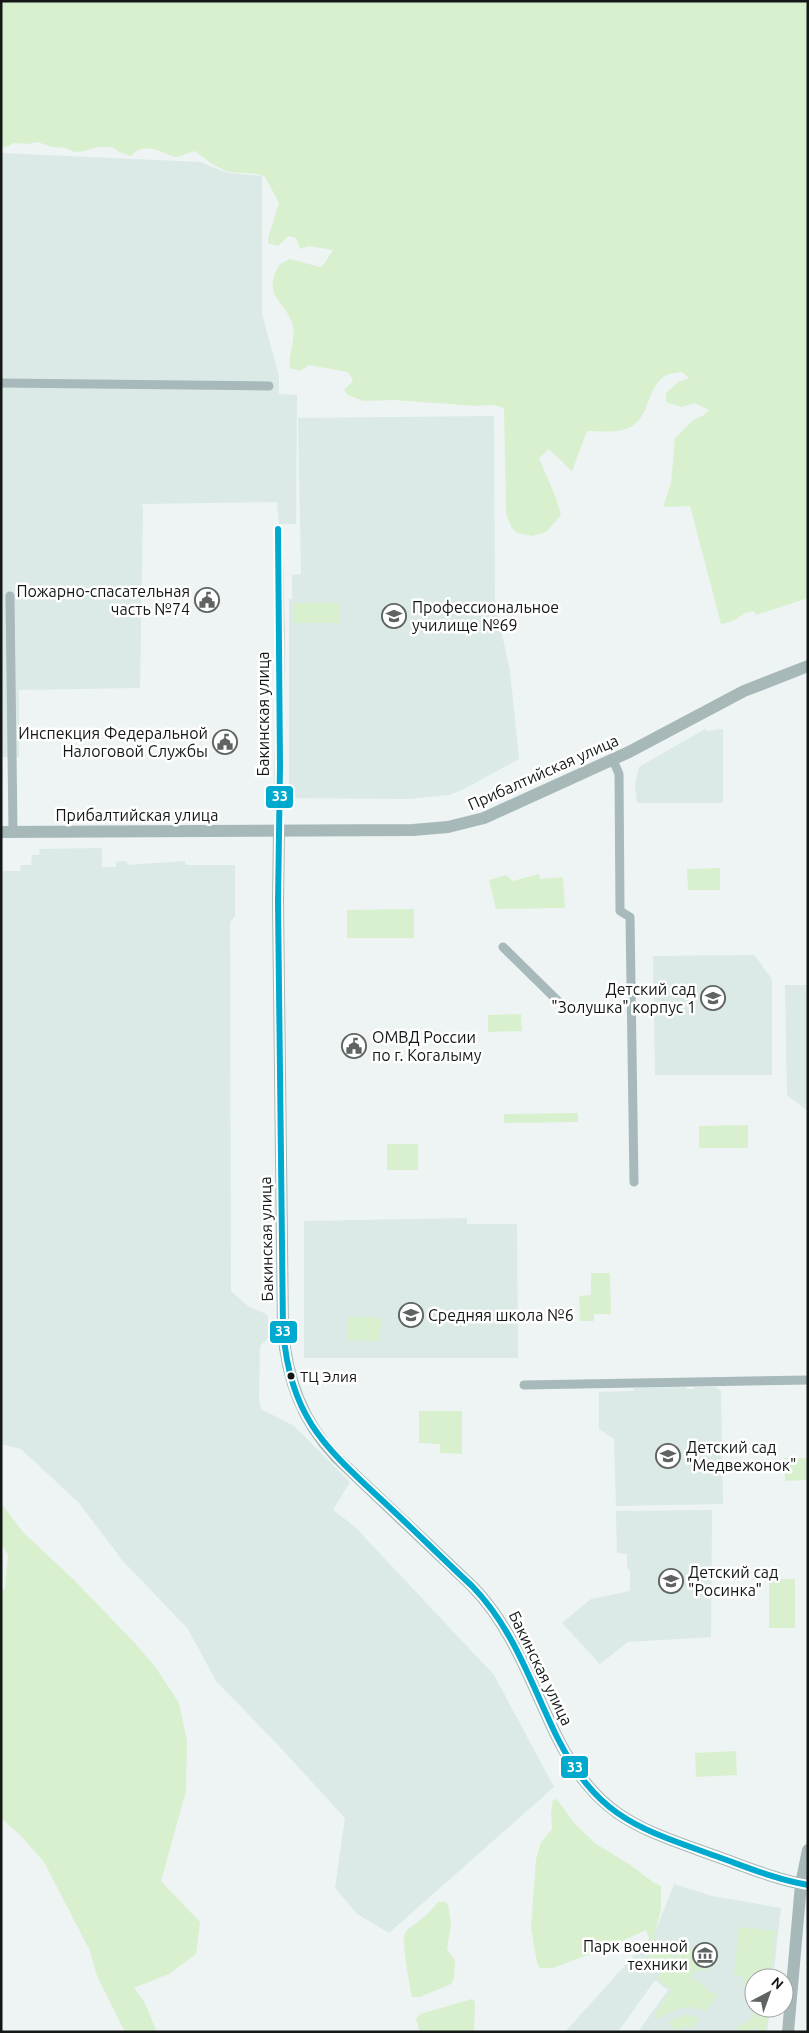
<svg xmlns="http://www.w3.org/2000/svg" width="809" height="2033" viewBox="0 0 809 2033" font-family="Ubuntu,sans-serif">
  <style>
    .built { fill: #dbeae6 }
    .green { fill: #d9f0cf }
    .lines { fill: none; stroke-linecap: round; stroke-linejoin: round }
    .street { stroke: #a8b9bb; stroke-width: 9 }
    .secondary { stroke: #a7b8b8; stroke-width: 12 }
    .bus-1-casing { stroke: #fff; stroke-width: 10 }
    .bus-1 { stroke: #00a9ce; stroke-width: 6 }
    .bus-dot { fill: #131716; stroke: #fff; stroke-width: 2 }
    .labels { text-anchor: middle; stroke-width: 5; stroke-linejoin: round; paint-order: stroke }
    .bus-label { font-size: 15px; fill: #131716; stroke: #fff; text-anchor: start }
    .poi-label { font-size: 16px; fill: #131716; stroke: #fff; text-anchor: start }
    .street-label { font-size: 16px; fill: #131716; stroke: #fff }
    .line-badge { stroke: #fff; stroke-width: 2 }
    .badge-label { font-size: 14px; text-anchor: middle; font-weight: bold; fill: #fff }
  </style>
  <rect width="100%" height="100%" fill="#edf4f3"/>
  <path class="built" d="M1 153 200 162 228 173 262 176V314L279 376V394L297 395 296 524H279L277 502 142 504 143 510 140 688 19 690V757H1Z
    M494 416 495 602 510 671 519 759 462 790 449 795 408 799 289 798V599H292V575L301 574 298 418Z
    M705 729 707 731 723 729V803H637L635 784 639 767Z
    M102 848V867H116V862L122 861 127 862V865L185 861 186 865H235V916L230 922 231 1291 249 1307 264 1313 268 1316V1338L260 1346 259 1400 261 1409 294 1426 350 1482 333 1510 354 1526 494 1675 554 1787 389 1933 357 1914 335 1888 345 1818 278 1745 216 1681 188 1629 123 1561 79 1503 21 1449 1 1444V871H20L21 865H31L32 855H39L40 849Z
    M754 955 772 979V1075H655L653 956Z
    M785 985H808V1111L787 1095Z
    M467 1218V1224H517L518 1358H304V1221Z
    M685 1387 687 1389H693L695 1387H715L721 1391 723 1504 616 1506 614 1439 599 1429V1392L634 1391V1388Z
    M712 1510 711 1637 628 1642 600 1664 562 1623 591 1599 630 1591V1571L627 1567V1554L617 1553 616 1511Z
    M674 1884 712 1896 781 1908 773 1978H754V2008H770L767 2032H638L668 1990 655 1980 618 2032H565L655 1932Z"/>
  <path class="green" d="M1 1H808V598L756 615 754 611 745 613 733 621 721 624 690 506 663 507 671 483 675 438 693 420 704 415 709 410 694 403 682 407 666 402V393L678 382 689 378 682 372C678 373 671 373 667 375 645 386 651 422 626 429 615 433 599 431 587 431L572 471 549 449 539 458 556 498 561 515 546 532 532 536 517 533 511 527 506 513 504 408 494 405 476 406 394 400 363 401 348 395 344 390 353 381 348 372 309 365 300 371 290 368C288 354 296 340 293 326 286 300 260 297 280 264L290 259 320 267 324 264 333 250 309 246 300 249 296 238 289 236 278 246 268 243 269 235 279 203 265 177 259 174 228 172 212 164 195 151 176 157C160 153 145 140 131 156L119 152 112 147H97L85 151 75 152 65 148 51 147 38 142 28 144 14 143 5 148 1 144Z
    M294 603H340V623H294Z
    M720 868V890H688L687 869Z
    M539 874 540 879 563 877 565 908 496 909 489 880 506 875 513 881Z
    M414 909V938H347V910Z
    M521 1014 522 1031 488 1032V1015Z
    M578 1113V1122L504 1123V1114Z
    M748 1125V1148H699V1126Z
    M387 1144H418V1170H387Z
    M591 1273H610L611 1314H594V1321H580L579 1296 591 1295Z
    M348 1317 381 1318 380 1341 347 1340Z
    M419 1411H462V1454L440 1453V1444L419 1443Z
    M784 1458H808V1480L785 1481Z
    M1 1503 23 1532 75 1581 131 1639 154 1665 179 1703 187 1741 186 1791 161 1881 200 1922 196 1954 169 1974 134 1988 144 2001 157 2032H125L97 1976 90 1951 44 1862 22 1837 1 1818V1593L5 1588 8 1555 1 1543Z
    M769 1579H795V1628H769Z
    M736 1751 737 1775 696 1777 695 1753Z
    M557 1799 574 1823 596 1844 632 1866 654 1883 661 1886V1910L654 1936 656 1945 665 1953 673 1957 687 1946 710 1955 714 1962C710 1970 705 1970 696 1971L690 1976 696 1982 698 1980 712 1994 715 1992 717 1995 706 2011C687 2003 676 2008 659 2019L654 2015 672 1990 657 1979 661 1972C649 1959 641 1960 650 1941L646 1930 611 1946 553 1968H540L537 1963 531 1928 536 1859 541 1842 552 1829 551 1813 553 1800Z
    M438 1902H444L448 1904 451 1924 447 1949 455 1960 454 1978 451 1984 420 1997H412C410 1986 400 1939 406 1931 409 1927 414 1925 418 1922 426 1916 432 1909 438 1902Z
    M739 1927 775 1931 771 1978H754V1994L747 1987H743V1977L734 1976Z
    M472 1999 475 2002 474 2032H420L416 2019 420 2014Z
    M757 2008H768L766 2032H758L757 2028H754L752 2031 754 2032H739L737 2026C748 2023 754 2018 757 2008Z
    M686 2015 700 2018 693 2028 684 2027 678 2031 668 2024 673 2019Z"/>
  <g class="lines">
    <path class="street" d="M1 383 269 386
      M278 529 280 631 279 831
      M10 596 13 832
      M613 760 619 774 620 911 630 917 634 1182
      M503 947 563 1006
      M524 1385 808 1380"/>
    <path class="secondary" d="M279 831 278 902 283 1330C287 1379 302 1421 336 1457L472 1586C514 1629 531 1684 557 1737 599 1820 639 1828 721 1858 749 1868 778 1880 808 1885
      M1 832 413 830 448 827 484 818 629 752 744 691 808 666
      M788 2032 801 1884 808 1850"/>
    <defs>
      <path id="bus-1" d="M278 529 280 766 278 902 283 1330C291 1419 324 1446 386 1504 415 1531 443 1559 472 1586 514 1629 531 1684 557 1737 599 1820 639 1828 721 1858 749 1868 778 1880 808 1885"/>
    </defs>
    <use href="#bus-1" class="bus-1-casing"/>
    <use href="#bus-1" class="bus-1"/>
  </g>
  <defs>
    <symbol id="civic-ring" viewBox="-11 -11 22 22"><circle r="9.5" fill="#fff" stroke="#5f6463" stroke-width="1.5"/><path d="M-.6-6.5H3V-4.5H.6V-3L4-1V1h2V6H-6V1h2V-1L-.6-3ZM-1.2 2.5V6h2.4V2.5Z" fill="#5f6463"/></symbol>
    <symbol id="university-ring" viewBox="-11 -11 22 22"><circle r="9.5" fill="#fff" stroke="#5f6463" stroke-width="1.5"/><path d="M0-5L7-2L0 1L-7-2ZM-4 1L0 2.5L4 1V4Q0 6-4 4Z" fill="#5f6463"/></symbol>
    <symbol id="school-ring" viewBox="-11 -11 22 22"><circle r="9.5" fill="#fff" stroke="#5f6463" stroke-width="1.5"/><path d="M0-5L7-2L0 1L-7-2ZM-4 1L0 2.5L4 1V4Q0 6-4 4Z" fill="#5f6463"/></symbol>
    <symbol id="museum-ring" viewBox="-11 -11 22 22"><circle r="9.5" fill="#fff" stroke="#5f6463" stroke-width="1.5"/><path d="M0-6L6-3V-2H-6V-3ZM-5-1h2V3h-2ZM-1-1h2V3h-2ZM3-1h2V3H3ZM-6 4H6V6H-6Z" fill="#5f6463"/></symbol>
  </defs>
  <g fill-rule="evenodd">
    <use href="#civic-ring" x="193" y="586" width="28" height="28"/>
    <use href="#university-ring" x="380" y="602" width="28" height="28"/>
    <use href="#civic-ring" x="211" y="728" width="28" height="28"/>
    <use href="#school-ring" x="699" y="984" width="28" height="28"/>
    <use href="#civic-ring" x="340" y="1032" width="28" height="28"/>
    <use href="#school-ring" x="397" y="1301" width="28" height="28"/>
    <use href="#school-ring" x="654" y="1442" width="28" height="28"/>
    <use href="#school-ring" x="657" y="1567" width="28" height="28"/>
    <use href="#museum-ring" x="691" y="1941" width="28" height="28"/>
  </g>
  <circle class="bus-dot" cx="291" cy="1376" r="4.5"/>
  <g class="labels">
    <g class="bus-label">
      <text x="300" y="1382">ТЦ Элия</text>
    </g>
    <g class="poi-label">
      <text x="190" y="597" text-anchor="end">Пожарно-спасательная<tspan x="190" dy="18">часть №74</tspan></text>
      <text x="412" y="613">Профессиональное<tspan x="412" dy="18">училище №69</tspan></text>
      <text x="208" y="739" text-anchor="end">Инспекция Федеральной<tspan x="208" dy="18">Налоговой Службы</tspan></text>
      <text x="696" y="995" text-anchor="end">Детский сад<tspan x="696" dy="18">"Золушка" корпус 1</tspan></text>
      <text x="372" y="1043">ОМВД России<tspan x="372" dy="18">по г. Когалыму</tspan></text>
      <text x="428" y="1321">Средняя школа №6</text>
      <text x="686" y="1453">Детский сад<tspan x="686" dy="18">"Медвежонок"</tspan></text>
      <text x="688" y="1578">Детский сад<tspan x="688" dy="18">"Росинка"</tspan></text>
      <text x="688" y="1952" text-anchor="end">Парк военной<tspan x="688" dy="18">техники</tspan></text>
    </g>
    <g class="street-label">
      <text transform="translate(263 714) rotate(-90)" y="6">Бакинская улица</text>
      <text transform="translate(543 772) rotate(-24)" y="6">Прибалтийская улица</text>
      <text x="137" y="821">Прибалтийская улица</text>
      <text transform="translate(266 1239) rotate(-91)" y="6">Бакинская улица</text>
      <text transform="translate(541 1668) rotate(64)" y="6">Бакинская улица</text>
    </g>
  </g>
  <g class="line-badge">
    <rect x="265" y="785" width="29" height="24" rx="5" fill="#00a9ce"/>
    <rect x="269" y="1320" width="29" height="24" rx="5" fill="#00a9ce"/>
    <rect x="560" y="1755" width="29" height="24" rx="5" fill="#00a9ce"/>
  </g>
  <g class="badge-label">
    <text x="280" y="801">33</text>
    <text x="283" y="1336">33</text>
    <text x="575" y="1772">33</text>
  </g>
  <rect width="809" height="2033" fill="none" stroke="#131716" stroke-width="5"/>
  <g transform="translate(769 1993) rotate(41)"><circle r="24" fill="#ffffff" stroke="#a1a2a2"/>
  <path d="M0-4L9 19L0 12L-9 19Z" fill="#5f6463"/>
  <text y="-8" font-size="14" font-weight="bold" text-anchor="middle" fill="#131716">N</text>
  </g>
</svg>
